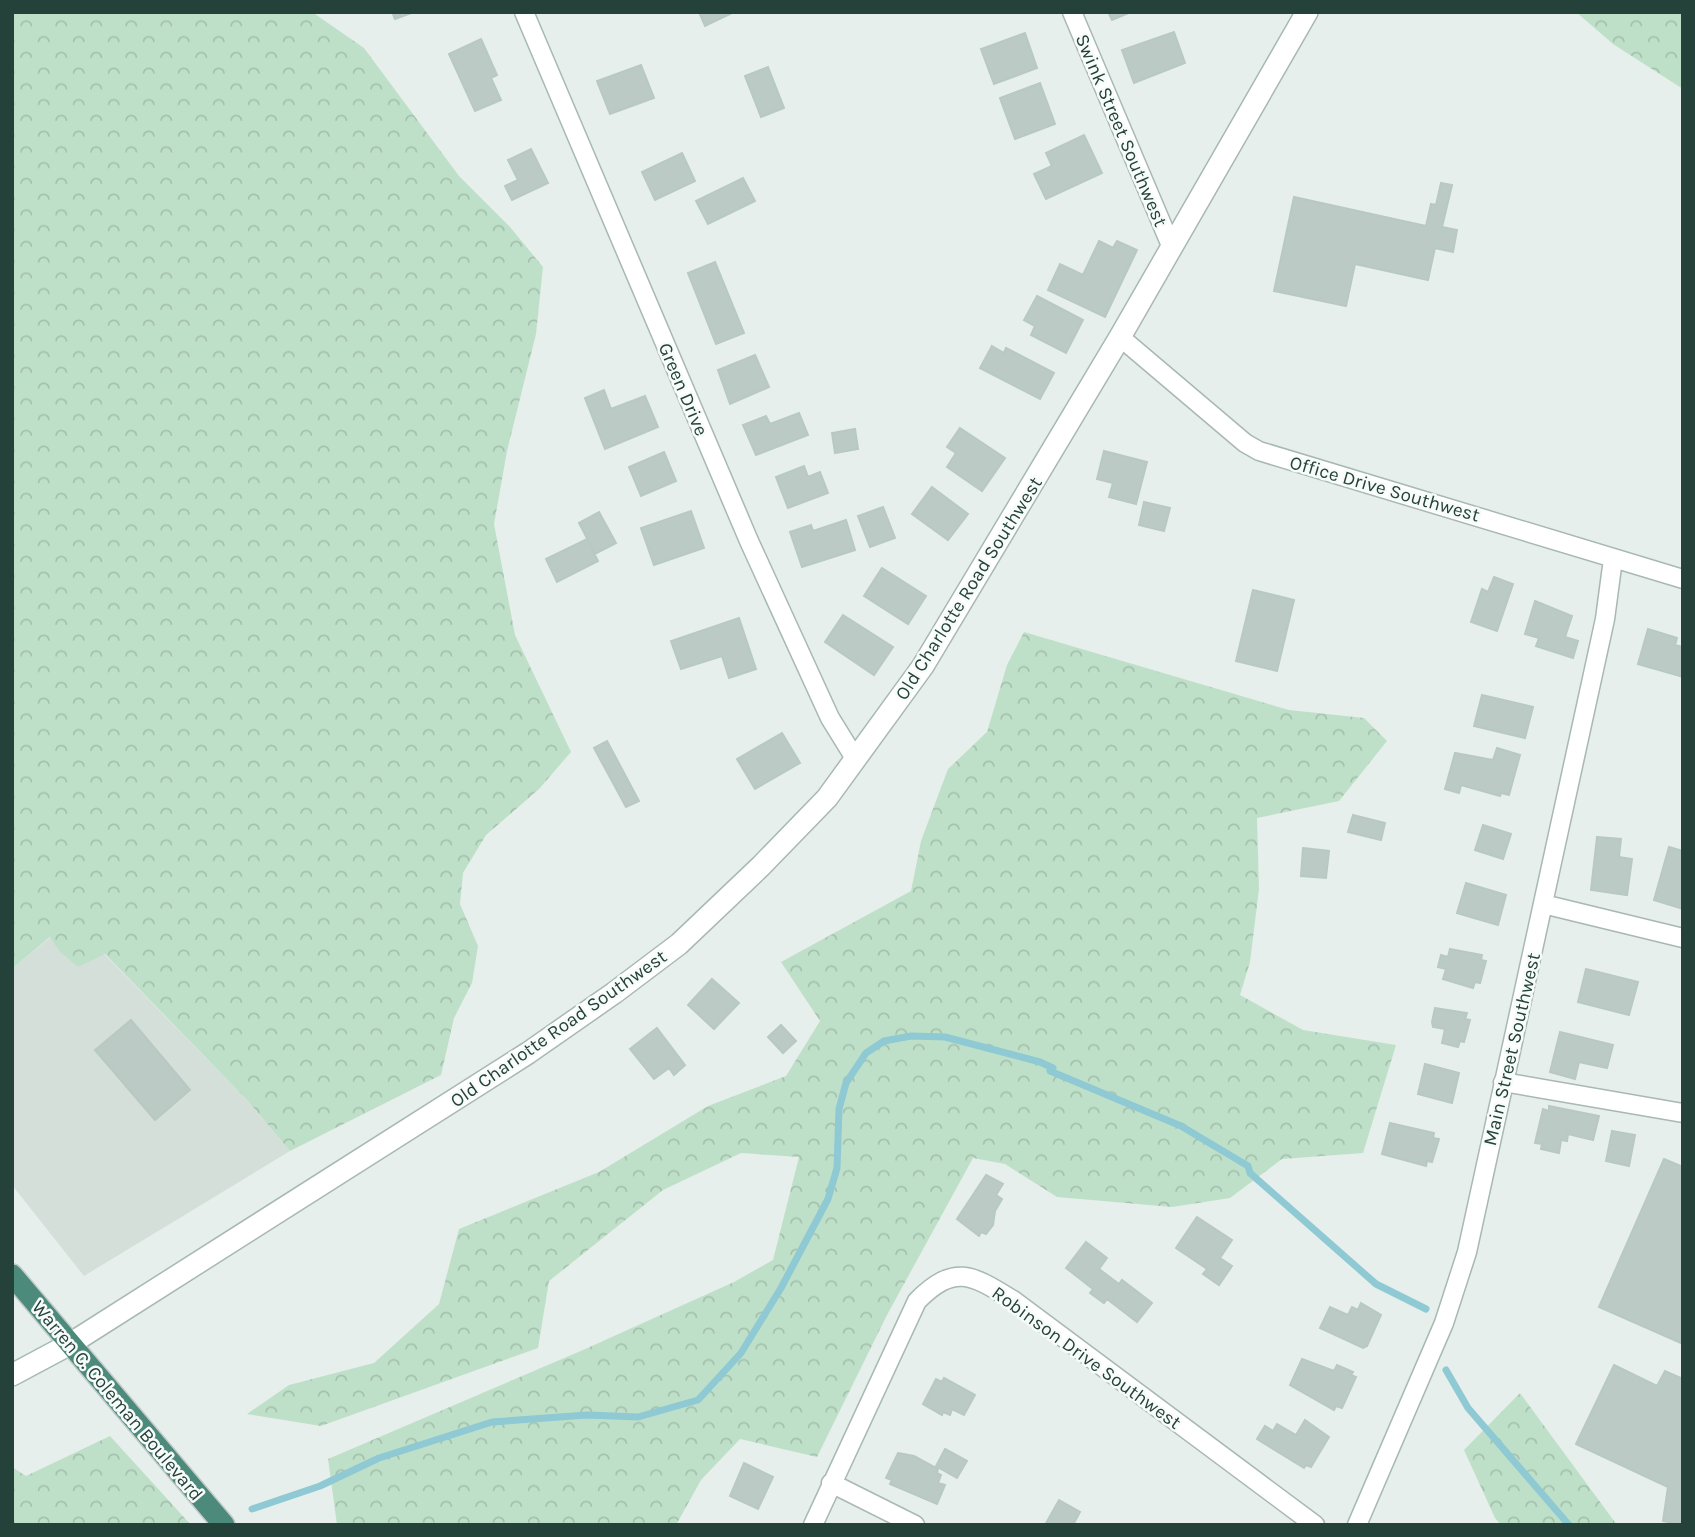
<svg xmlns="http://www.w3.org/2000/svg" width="1695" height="1537" viewBox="0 0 1695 1537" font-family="Karla,sans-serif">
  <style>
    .built { fill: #d4dfda }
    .forest { fill: url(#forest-crowns) }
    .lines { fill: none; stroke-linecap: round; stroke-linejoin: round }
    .stream { stroke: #8ec9d4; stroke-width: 7 }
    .building { fill: #bbcac4; stroke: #b8c9c2; stroke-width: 2 }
    .minor-casing { stroke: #a8b8b2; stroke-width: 21 }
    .tertiary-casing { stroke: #a8b8b2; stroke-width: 24 }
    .secondary-casing { stroke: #a4bbb3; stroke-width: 24 }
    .trunk-casing { stroke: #c2cac8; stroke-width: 24 }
    .minor { stroke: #fff; stroke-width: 18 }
    .tertiary { stroke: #fff; stroke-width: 21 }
    .secondary { stroke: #fff; stroke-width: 21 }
    .trunk { stroke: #4c8a7c; stroke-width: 21 }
    .labels { text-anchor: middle; stroke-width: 5; stroke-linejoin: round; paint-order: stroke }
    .street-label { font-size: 19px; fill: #24423a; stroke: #f7fbf9 }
  </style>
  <defs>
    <pattern id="forest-crowns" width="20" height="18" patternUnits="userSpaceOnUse" patternTransform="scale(1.75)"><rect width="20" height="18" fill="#bfe0c8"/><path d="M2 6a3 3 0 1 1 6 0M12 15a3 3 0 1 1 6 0" fill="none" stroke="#a4c1ad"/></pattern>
  </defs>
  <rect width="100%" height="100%" fill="#e6efeb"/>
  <path class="built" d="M51 937 59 951 104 954 247 1100 290 1151 84 1276 12 1185V969Z"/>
  <path class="forest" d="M12 12H312L364 48 459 176 510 227 543 267 536 334 507 451 494 524 515 635 571 752 539 789 486 835 463 873 460 904 478 946 472 983 454 1018 441 1075 290 1151 247 1100 105 954 78 967 59 951 50 937 12 969Z
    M1576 12H1683V89L1613 44Z
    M1024 632 1289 710 1364 718 1387 741 1339 801 1257 818 1259 889 1250 962 1240 995 1303 1030 1396 1045 1363 1153 1282 1159 1230 1198 1172 1207 1057 1197 1005 1164 973 1158 887 1315 817 1457 740 1439 701 1480 676 1525H337L328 1459 583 1350 734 1282 773 1260 799 1157 741 1153 663 1190 549 1281 538 1348 321 1426 247 1414 289 1385 374 1363 439 1304 459 1229 599 1172 708 1106 786 1076 820 1021 781 962 911 891 921 841 948 769 987 732 1007 665Z
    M1520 1393 1617 1525H1501L1495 1518 1464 1450Z
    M110 1436 191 1525H12V1467L26 1476Z"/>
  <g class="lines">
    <path class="stream" d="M1446 1370 1468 1408 1569 1525
      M252 1509 320 1486 379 1458 492 1422 587 1415 638 1417 698 1400 741 1353 781 1288 828 1199 837 1168 839 1109 846 1083 866 1053 884 1041 911 1036 945 1037 1040 1062 1053 1068 1050 1071 1181 1126 1248 1166 1250 1173 1376 1284 1426 1309"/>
  </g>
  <path class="building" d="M392 12H414L395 19Z
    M699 12H734L705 26Z
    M1108 12H1128L1129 13 1112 20Z
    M1174 32 1185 63 1134 83 1122 50Z
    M1025 33 1037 68 994 84 981 49Z
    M481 39 497 75 491 78 501 100 475 111 449 54Z
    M641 65 654 98 610 114 597 81Z
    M768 67 784 108 761 117 745 76Z
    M1040 83 1055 124 1015 139 1000 98Z
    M1084 135 1102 173 1046 199 1034 174 1052 166 1046 153Z
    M531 149 548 183 512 200 505 186 518 180 508 160Z
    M682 153 695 181 655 200 642 172Z
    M743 178 755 201 708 224 696 201Z
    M1441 183 1452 185 1442 227 1457 230 1453 252 1435 248 1428 280 1355 264 1346 306 1274 291 1294 197 1426 226 1431 204 1436 205Z
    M1099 241 1113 248 1117 241 1137 250 1105 317 1048 290 1060 264 1083 275Z
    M715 262 744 333 716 344 688 273Z
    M1037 296 1083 320 1066 353 1031 335 1035 326 1024 320Z
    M992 346 1004 353 1006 348 1054 373 1040 399 980 368Z
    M755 355 769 387 730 404 718 370Z
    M604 390 611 409 645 396 658 427 605 449 585 398Z
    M799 413 808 435 756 455 743 425 766 416 770 424Z
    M960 428 1005 458 982 491 947 467 956 453 947 447Z
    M855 429 858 449 835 453 832 433Z
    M1104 451 1147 462 1136 504 1109 497 1113 483 1097 479Z
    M664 452 676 481 641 496 629 467Z
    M804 466 808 477 820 472 828 493 788 508 776 477Z
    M932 487 968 514 948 540 912 514Z
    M1144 502 1170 508 1164 531 1139 525Z
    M883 507 895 538 870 547 858 516Z
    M691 511 704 548 654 565 641 528Z
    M599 512 616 543 595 554 579 523Z
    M846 520 855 550 802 567 790 532 811 525 813 531Z
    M587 539 598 561 557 582 546 559Z
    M882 568 926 596 908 624 864 596Z
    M1494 577 1513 584 1497 631 1471 622 1482 589 1488 592Z
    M1253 590 1294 600 1277 671 1236 661Z
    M1535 601 1572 616 1565 637 1578 641 1573 658 1536 646 1539 638 1525 634Z
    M843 615 893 647 874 675 825 642Z
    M739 618 756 669 729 678 722 656 681 669 671 641Z
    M1648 629 1677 638 1675 645 1683 647V677L1638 664Z
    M1482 695 1533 707 1525 738 1474 726Z
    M782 733 800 763 755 789 737 759Z
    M607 741 639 801 626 807 594 748Z
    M1497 748 1520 755 1509 795 1501 793 1500 796 1461 785 1459 793 1445 789 1455 753 1493 760Z
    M1353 815 1385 823 1381 840 1348 832Z
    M1483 825 1511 834 1503 859 1475 850Z
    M1597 837 1621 839 1619 857 1632 859 1627 895 1591 890Z
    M1669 847 1683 851V909L1654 900Z
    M1303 848 1329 851 1326 878 1301 876Z
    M1466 883 1506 895 1498 925 1457 913Z
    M1450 949 1482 955 1481 960 1486 961 1480 983 1475 982 1473 988 1443 979 1446 969 1438 967 1441 955 1448 957Z
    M1586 969 1638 982 1629 1015 1578 1002Z
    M712 979 739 1003 714 1029 688 1005Z
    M1435 1008 1467 1013 1465 1019 1470 1020 1464 1042 1460 1041 1458 1047 1442 1043 1445 1029 1433 1027 1432 1022Z
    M131 1020 190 1090 155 1120 95 1050Z
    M781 1025 796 1041 783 1053 768 1037Z
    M657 1028 685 1065 674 1075 669 1068 654 1079 630 1049Z
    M1560 1032 1613 1045 1607 1068 1579 1062 1575 1079 1550 1072Z
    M1425 1064 1459 1073 1452 1103 1418 1094Z
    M1549 1106 1599 1116 1593 1140 1568 1134 1567 1141 1561 1140 1559 1153 1541 1149 1542 1144 1535 1143 1543 1109 1549 1111Z
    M1390 1123 1434 1133 1433 1138 1439 1139 1432 1162 1427 1161 1426 1166 1382 1154Z
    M1612 1131 1635 1135 1629 1166 1606 1161Z
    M1664 1159 1683 1167V1344L1599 1307Z
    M986 1175 1003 1184 996 1195 1002 1199 995 1211 993 1225 986 1234 981 1232 979 1236 957 1219Z
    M1197 1217 1232 1240 1220 1258 1232 1266 1219 1285 1203 1274 1207 1269 1176 1248Z
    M1086 1242 1107 1258 1099 1269 1119 1284 1122 1280 1152 1303 1137 1322 1107 1299 1104 1303 1090 1293 1093 1289 1066 1268Z
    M1361 1303 1381 1315 1367 1346 1363 1348 1320 1328 1330 1307 1348 1315 1352 1307 1358 1310Z
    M1302 1359 1334 1371 1337 1365 1353 1372 1351 1375 1356 1377 1342 1408 1336 1406 1334 1410 1290 1385Z
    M1614 1365 1657 1386 1665 1371 1683 1379V1525L1663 1521 1668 1487 1576 1444Z
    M944 1378 975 1395 964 1415 952 1409 950 1415 943 1412 942 1415 923 1404 936 1379 942 1382Z
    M1305 1420 1329 1437 1311 1467 1306 1465 1304 1468 1257 1439 1265 1426 1273 1431 1277 1424 1296 1435Z
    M945 1449 967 1461 957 1478 936 1466Z
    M898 1453 914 1456 938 1469 937 1473 941 1475 938 1483 945 1485 937 1504 890 1484 892 1480 886 1478Z
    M744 1463 773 1477 758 1509 730 1496Z
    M1059 1500 1080 1512 1073 1525H1045Z"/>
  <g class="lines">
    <defs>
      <path id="minor" d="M524 12 749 541 830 718 856 760
        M1072 12 1172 248
        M1120 337 1245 443 1259 451 1683 579
        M1543 904 1683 938
        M1503 1082 1683 1113
        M831 1483 915 1525
        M813 1525 917 1301C955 1263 972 1275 1013 1300L1315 1525
        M1357 1525 1444 1323 1467 1252 1605 619 1613 559"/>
      <path id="tertiary" d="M70 1344 528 1053 614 993 679 944 761 866 827 798 923 666 1120 337 1307 12"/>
      <path id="secondary" d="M12 1375 70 1344"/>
      <path id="trunk" d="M12 1275 224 1525"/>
    </defs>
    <use href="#minor" class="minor-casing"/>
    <use href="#tertiary" class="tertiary-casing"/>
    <use href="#secondary" class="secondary-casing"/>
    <use href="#trunk" class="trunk-casing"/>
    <use href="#minor" class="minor"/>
    <use href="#tertiary" class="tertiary"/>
    <use href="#secondary" class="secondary"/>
    <use href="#trunk" class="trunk"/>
  </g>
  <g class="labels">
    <g class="street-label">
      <text transform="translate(1122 130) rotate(67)" y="7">Swink Street Southwest</text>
      <text transform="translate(684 389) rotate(67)" y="7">Green Drive</text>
      <text transform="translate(1385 488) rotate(16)" y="7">Office Drive Southwest</text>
      <text transform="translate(968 588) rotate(-58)" y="7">Old Charlotte Road Southwest</text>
      <text transform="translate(558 1028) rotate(-35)" y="7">Old Charlotte Road Southwest</text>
      <text transform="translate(1511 1049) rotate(-77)" y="7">Main Street Southwest</text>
      <text transform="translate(1087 1357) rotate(36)" y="7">Robinson Drive Southwest</text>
      <text transform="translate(118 1400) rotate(50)" y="7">Warren C. Coleman Boulevard</text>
    </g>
  </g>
  <rect width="1695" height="1537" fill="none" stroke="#24423a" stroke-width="28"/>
</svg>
